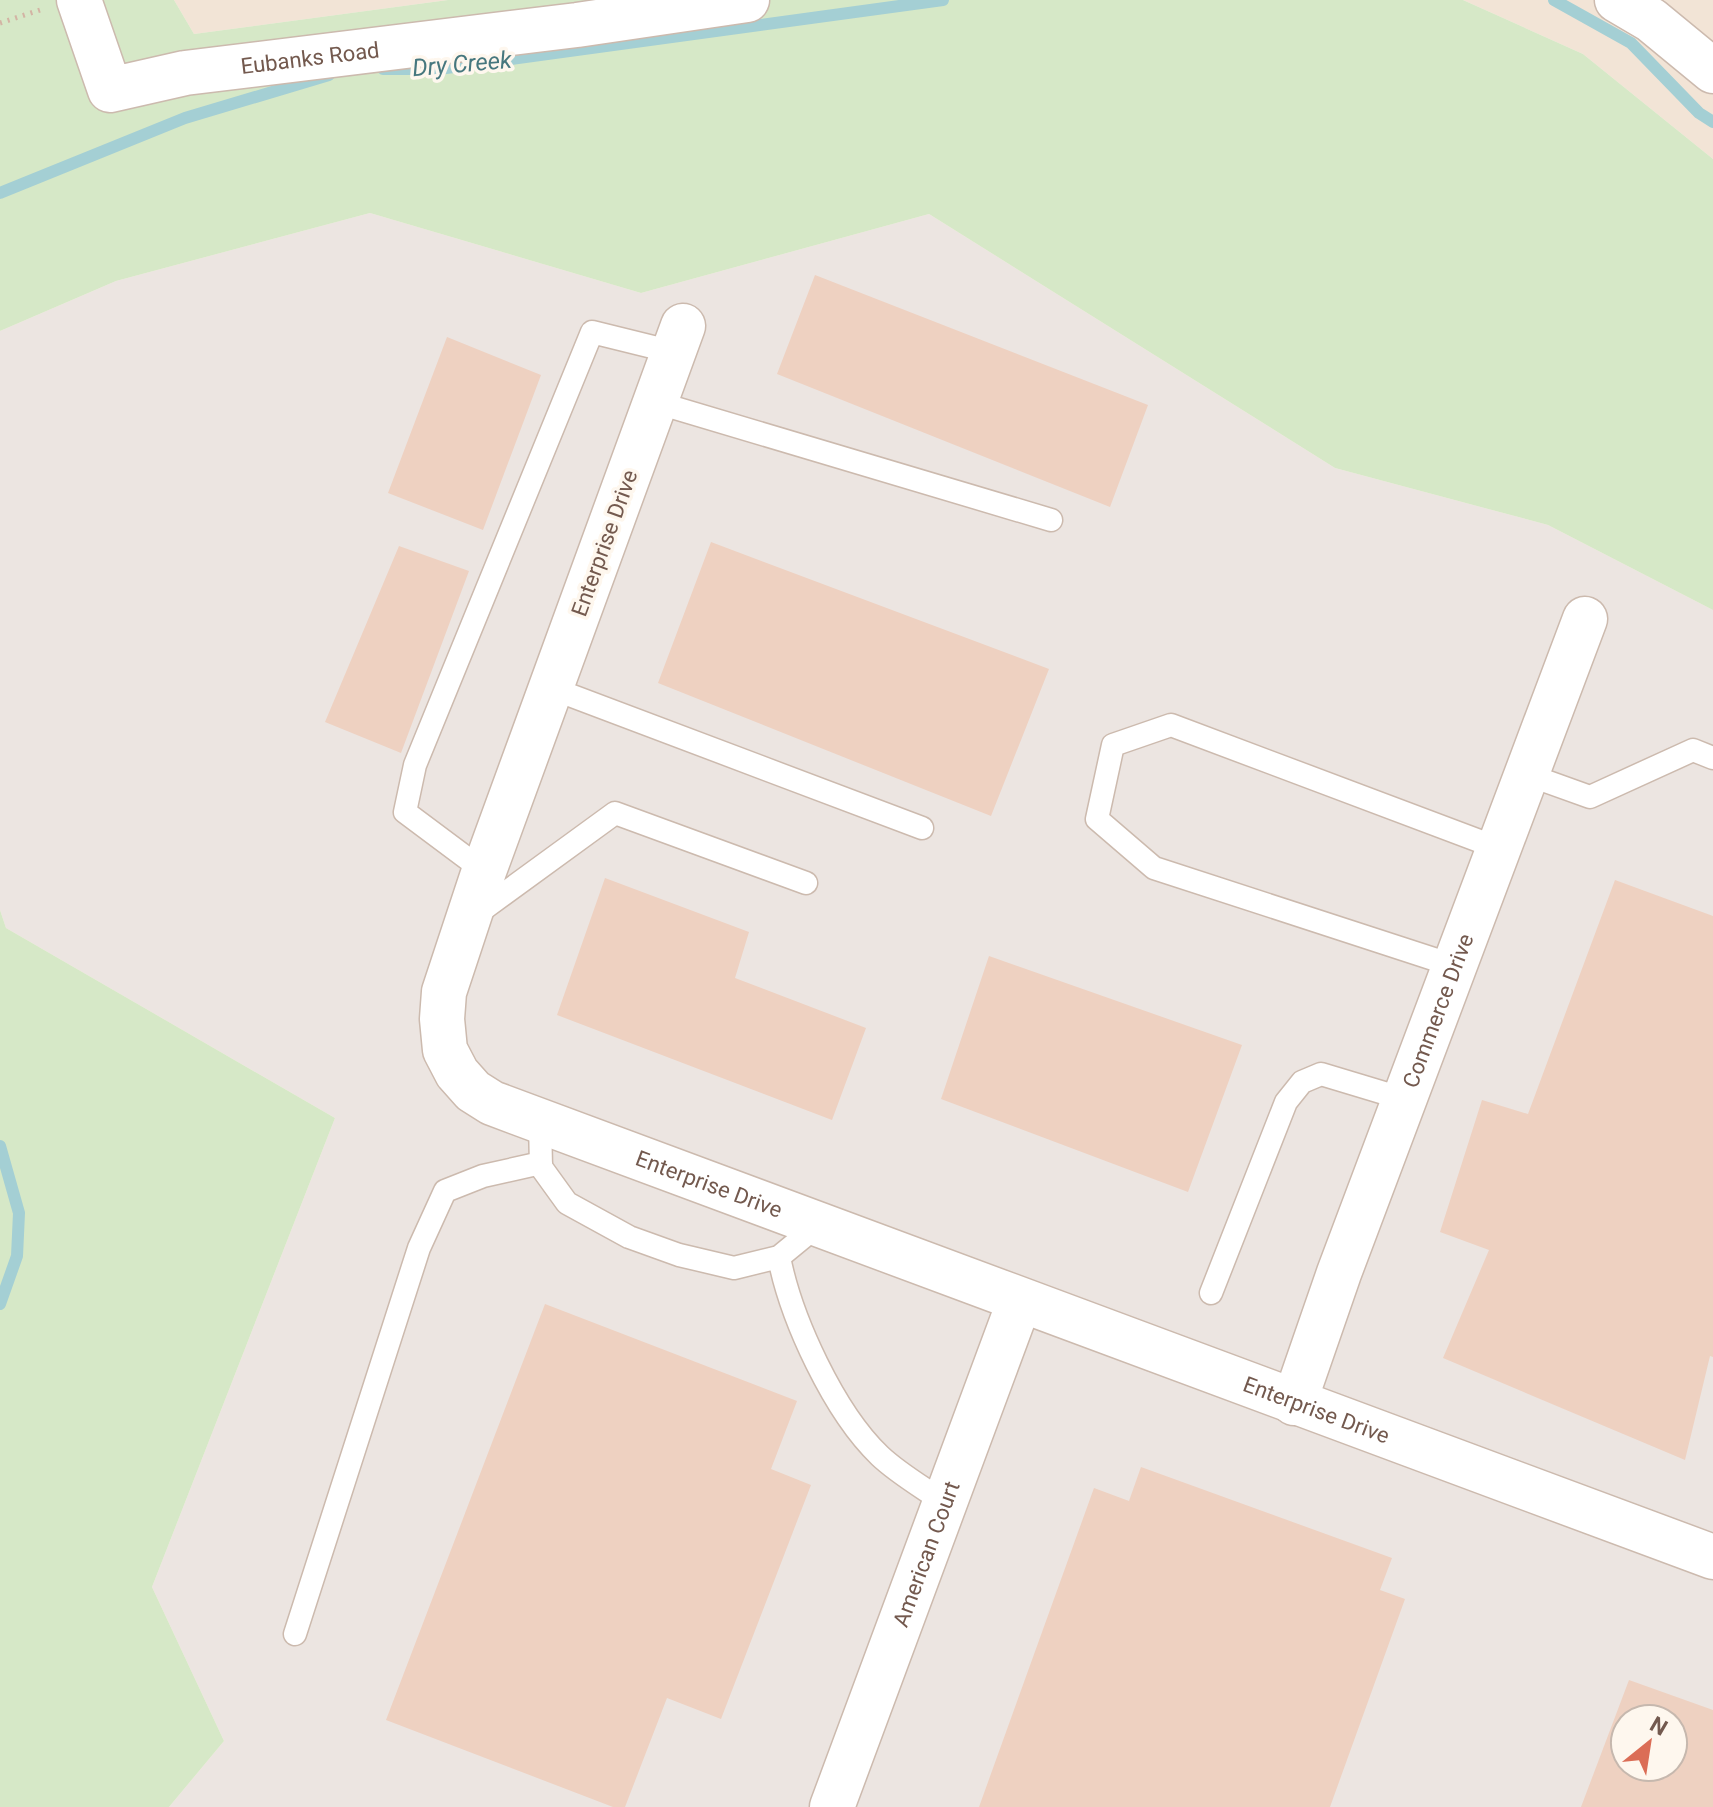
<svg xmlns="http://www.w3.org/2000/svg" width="1713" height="1807" viewBox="0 0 1713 1807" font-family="Roboto,sans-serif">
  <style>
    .residential { fill: #f2e4d6 }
    .industrial { fill: #ece5e1; fill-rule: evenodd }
    .green { fill: #d6e8c7 }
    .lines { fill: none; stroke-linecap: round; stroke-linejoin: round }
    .stream { stroke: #a4cfd4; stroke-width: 12 }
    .building { fill: #eed1c1; fill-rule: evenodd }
    .lane-casing { stroke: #ccbaae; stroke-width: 25 }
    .street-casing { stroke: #ccbaae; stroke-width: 47 }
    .path { stroke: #d3b4a4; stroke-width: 5; stroke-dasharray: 2 6; stroke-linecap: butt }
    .lane { stroke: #fff; stroke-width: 22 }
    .street { stroke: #fff; stroke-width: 44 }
    .labels { text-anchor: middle; stroke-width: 7; stroke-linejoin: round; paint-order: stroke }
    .street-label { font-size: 22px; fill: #73594e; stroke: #fef7ee }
    .water-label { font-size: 24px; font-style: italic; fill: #46777e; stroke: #fef7ee }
  </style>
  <rect width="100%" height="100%" fill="#fbf2e8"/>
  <path class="residential" d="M174 0H448L194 34Z
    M1463 0H1713V159L1583 54Z"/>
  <path class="industrial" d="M370 213 641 293 929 214 1335 468 1548 525 1713 610V1807H169L224 1741 152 1587 335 1118 6 928 0 910V331L116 281ZM1625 1719H1673V1767H1625Z"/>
  <path class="green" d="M0 0H174L194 34 448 0H1463L1583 54 1713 159V610L1548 525 1335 468 929 214 641 293 370 213 116 281 0 331Z
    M0 910 6 928 335 1118 152 1587 224 1741 169 1807H0Z"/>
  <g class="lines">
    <path class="stream" d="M1554 0 1631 43 1699 113 1713 122
      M383 69H439L943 0
      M0 193 185 118 329 75
      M0 1146 19 1213 17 1256 0 1304"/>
  </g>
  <path class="building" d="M815 275 1148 405 1110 507 777 374Z
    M447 337 541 375 483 530 388 493Z
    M711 542 1049 669 991 816 658 683Z
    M399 546 469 571 401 753 325 722Z
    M605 878 749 932 735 978 866 1028 832 1120 557 1015Z
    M1615 880 1713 916V1357L1710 1356 1685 1460 1443 1358 1489 1250 1440 1232 1482 1100 1528 1114Z
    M989 956 1242 1045 1188 1192 941 1099Z
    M545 1304 797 1401 771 1469 811 1485 721 1719 667 1698 625 1807H613L386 1720Z
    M1141 1467 1392 1558 1380 1590 1405 1599 1330 1807H979L1094 1488 1129 1501Z
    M1629 1680 1713 1710V1807H1581ZM1625 1719H1673V1767H1625Z"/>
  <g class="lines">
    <defs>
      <path id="lane" d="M655 402 1051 520
        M551 688 922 828
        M1526 774 1590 797 1693 750 1713 758
        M484 871 405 812 415 765 592 332 673 352
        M475 915 615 813 806 883
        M1455 966 1154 868 1097 819 1113 745 1171 725 1498 848
        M540 1121 541 1167 567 1203 629 1237 679 1255 734 1268 779 1257 818 1225
        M779 1257C791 1319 834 1412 880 1456 899 1474 924 1488 945 1503
        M1211 1293 1286 1102 1302 1082 1321 1074 1404 1099
        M295 1634 419 1248 445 1191 483 1176 541 1163"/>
      <g id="street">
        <path id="s1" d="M79 0 110 90 185 73 577 25 747 0"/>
        <path d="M1617 0 1651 20 1713 71"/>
        <path id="s2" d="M683 326 484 871 444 992 442 1019 445 1050 457 1073 473 1091 492 1103 1713 1557"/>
        <path id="s3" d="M1294 1403 1339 1273 1585 619"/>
        <path id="s4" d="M832 1807 1020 1300"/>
      </g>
    </defs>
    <use href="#lane" class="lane-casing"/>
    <use href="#street" class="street-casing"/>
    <path class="path" d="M0 23 40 10"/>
    <use href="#lane" class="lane"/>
    <use href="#street" class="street"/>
  </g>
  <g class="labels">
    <g class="street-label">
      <text dy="8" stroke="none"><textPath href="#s1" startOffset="298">Eubanks Road</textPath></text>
      <text transform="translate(604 543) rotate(-70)" y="8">Enterprise Drive</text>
      <text dy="8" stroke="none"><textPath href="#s3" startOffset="418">Commerce Drive</textPath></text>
      <text dy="8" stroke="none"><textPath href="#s2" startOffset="1070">Enterprise Drive</textPath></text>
      <text dy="8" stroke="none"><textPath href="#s2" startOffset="1718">Enterprise Drive</textPath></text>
      <text dy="8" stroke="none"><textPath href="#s4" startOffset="270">American Court</textPath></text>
    </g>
    <g class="water-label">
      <text transform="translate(462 64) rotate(-5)" y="8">Dry Creek</text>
    </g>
  </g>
  <g transform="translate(1649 1743) rotate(30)"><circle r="38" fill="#fef7ee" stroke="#c6b8ae" stroke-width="2"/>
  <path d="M0-6L14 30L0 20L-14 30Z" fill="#db6d56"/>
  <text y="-12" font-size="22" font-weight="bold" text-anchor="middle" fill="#73594e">N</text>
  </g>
</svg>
